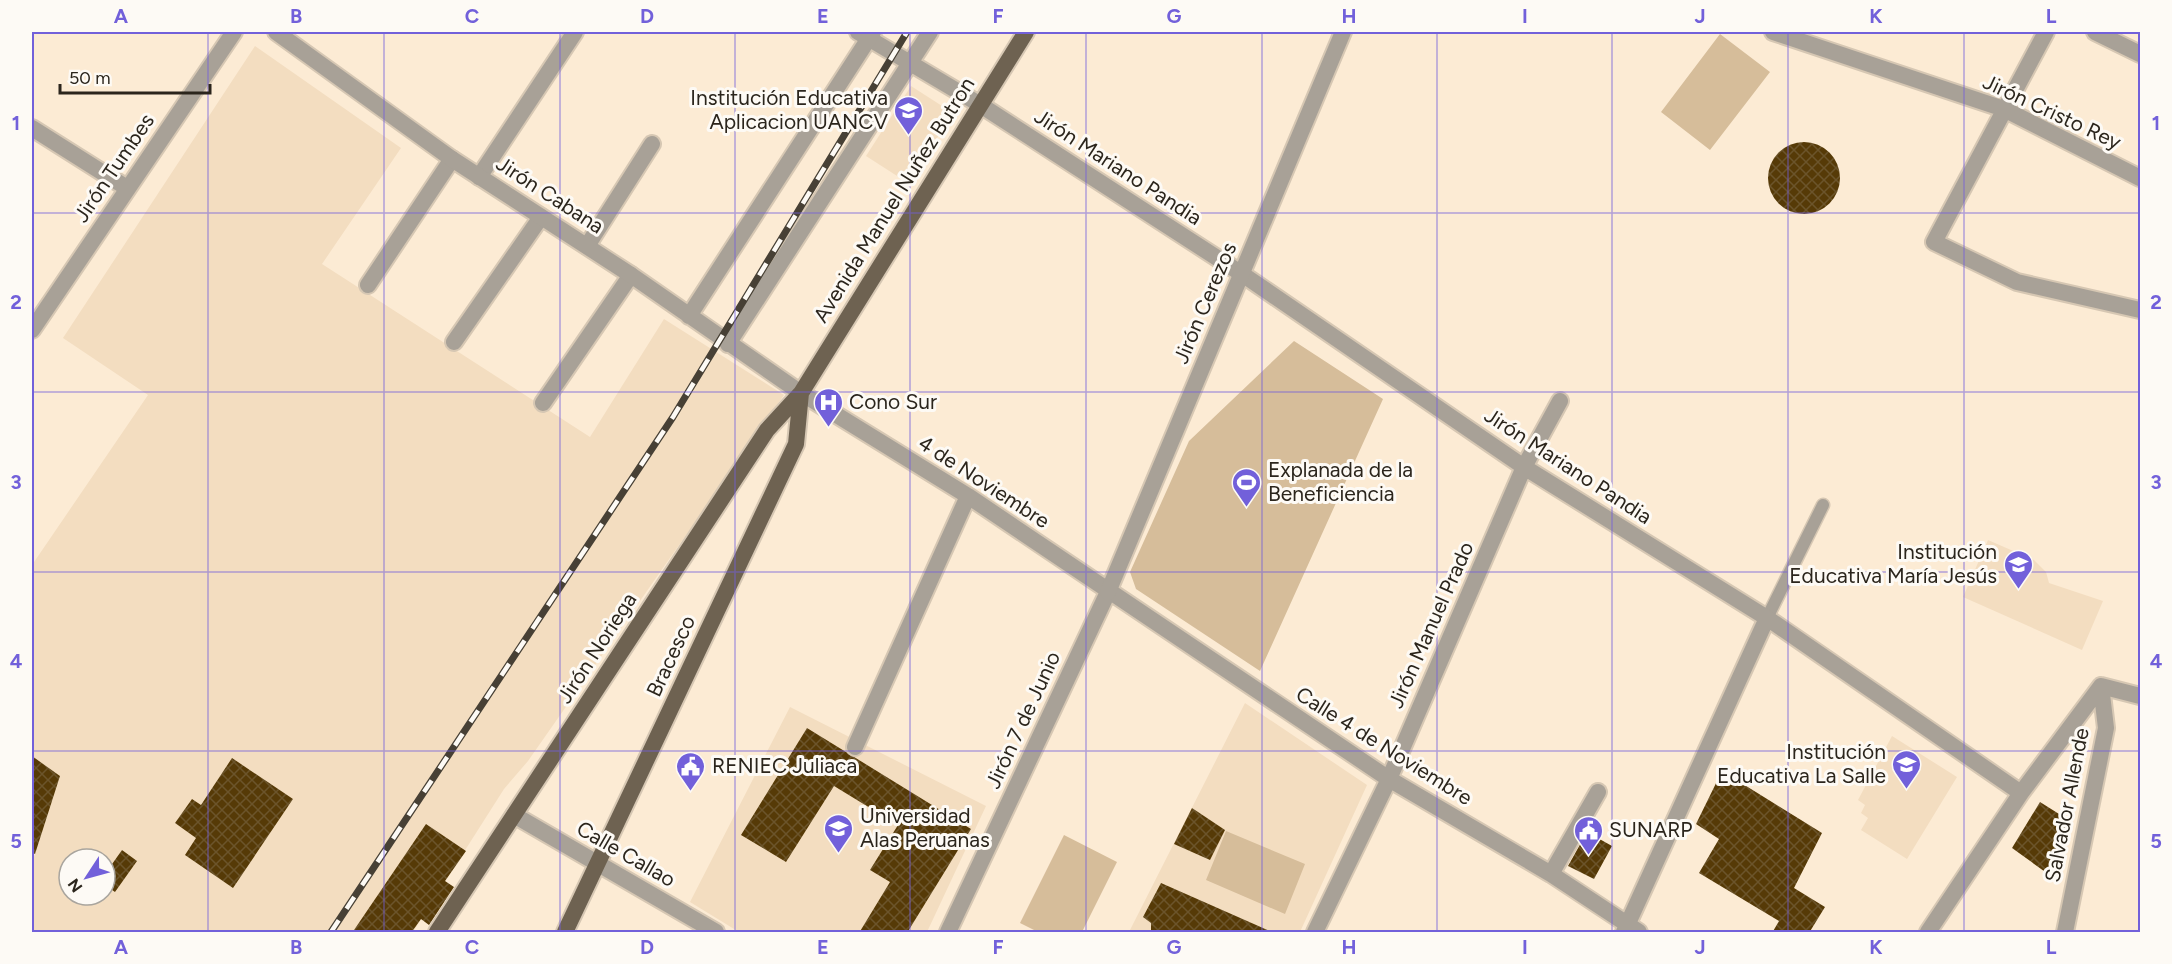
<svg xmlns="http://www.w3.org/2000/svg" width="2172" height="964" viewBox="0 0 2172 964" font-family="Figtree,sans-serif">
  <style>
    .built { fill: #f3ddc0; fill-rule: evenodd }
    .garden { fill: #d6bd9a }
    .building { fill: url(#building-cross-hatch) }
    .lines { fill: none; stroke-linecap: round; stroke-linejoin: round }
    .service-casing { stroke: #d6c7b3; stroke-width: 15 }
    .minor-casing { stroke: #d6c7b3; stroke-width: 20 }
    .tertiary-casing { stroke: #d6c7b3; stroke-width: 20 }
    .primary-casing { stroke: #d6c7b3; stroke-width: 20 }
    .service { stroke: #a8a197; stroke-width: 12 }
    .minor { stroke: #a8a197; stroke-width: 16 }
    .tertiary { stroke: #a8a197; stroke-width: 16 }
    .primary { stroke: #6e6251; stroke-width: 16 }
    .rail-casing { stroke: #474035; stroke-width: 7 }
    .rail { stroke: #fdfaf5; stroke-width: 4.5; stroke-dasharray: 14; stroke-linecap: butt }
    .grid { fill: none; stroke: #7260da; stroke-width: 1.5; stroke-opacity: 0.55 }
    .labels { text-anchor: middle; stroke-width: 6; stroke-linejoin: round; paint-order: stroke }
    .poi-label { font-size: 21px; fill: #2b251c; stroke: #fdfaf5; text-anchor: start }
    .street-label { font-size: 21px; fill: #2b251c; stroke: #fdfaf5 }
    .neatline { fill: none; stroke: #7260da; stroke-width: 2 }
    .grid-label { font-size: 20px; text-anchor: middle; font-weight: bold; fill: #7260da }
  </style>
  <defs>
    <pattern id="building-cross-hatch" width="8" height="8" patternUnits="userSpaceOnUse" patternTransform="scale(1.5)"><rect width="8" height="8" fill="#563a07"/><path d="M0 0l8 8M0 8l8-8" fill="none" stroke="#6b542b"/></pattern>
  </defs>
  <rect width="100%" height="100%" fill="#fcebd4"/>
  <path class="built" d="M255 46 401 148 322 264 590 437 664 319 784 395 528 761 504 789 413 932H32V863L60 776 32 756V565L148 395 63 338ZM69 859H105V895H69Z
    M911 86 953 113 908 183 866 156Z
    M1988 540 2034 560 2046 572 2049 583 2103 601 2082 650 1963 597Z
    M1245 703 1367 785 1300 932H1129Z
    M790 707 986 806 927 932H739L690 902Z
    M1892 736 1957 777 1907 859 1861 830 1868 818 1861 813 1865 805 1858 800Z"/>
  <path class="garden" d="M1720 34 1770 72 1710 150 1661 112Z
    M1294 341 1383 399 1260 671 1136 589 1130 572 1189 441Z
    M1226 831 1305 864 1285 914 1206 880Z
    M1064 835 1117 862 1082 932H1038L1020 923Z"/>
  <path class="building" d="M1768 178a36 36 0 1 1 72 0a36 36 0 1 1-72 0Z
    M807 728 971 829 907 933H859L890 882 870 870 898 825 834 786 786 862 741 835Z
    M32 756 60 776 35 854 32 853Z
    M232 758 293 799 233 888 185 855 196 838 175 823 192 799 201 805Z
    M1722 771 1822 833 1794 888 1825 907 1809 933H1772L1779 921 1699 873 1719 839 1696 824Z
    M2040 802 2067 819 2055 879 2012 848Z
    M1192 808 1225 830 1210 860 1174 844Z
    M426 824 466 851 445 881 454 887 429 925 421 919 411 933H352Z
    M1587 832 1612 846 1594 879 1568 866Z
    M122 850 137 861 115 892 105 885V874Z
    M1161 883 1274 933H1151V923L1143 917Z"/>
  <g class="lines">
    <defs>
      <path id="service" d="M1767 618 1823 505"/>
      <path id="minor" d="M858 32 979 104 1242 274 1524 467 1767 618 2021 793
        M1773 32 2004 109 2140 178
        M2046 32 1934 242 2017 282 2140 310
        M2095 32 2140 54
        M32 128 127 188
        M479 177 575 32
        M587 246 652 144
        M368 285 452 159
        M32 330 234 32
        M454 342 541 217
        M728 344 930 32
        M801 393 968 496 1389 779 1551 874 1639 932
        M543 403 631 275
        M2101 686 2140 696
        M855 747 968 496
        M514 815 716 932
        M1551 874 1598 792
        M948 932 1108 592
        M1315 932 1389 779 1524 467 1560 401
        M1624 932 1767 618
        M1928 932 2021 793 2101 686
        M2065 932 2106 728 2101 686"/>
      <path id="tertiary" d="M276 32 452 159 631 275 801 393
        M689 316 873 32
        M1108 592 1343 32"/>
      <path id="primary" d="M437 932 767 430 801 393 1026 32
        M565 932 796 444 801 393"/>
    </defs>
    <use href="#service" class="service-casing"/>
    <use href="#minor" class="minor-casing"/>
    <use href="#tertiary" class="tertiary-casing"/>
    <use href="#primary" class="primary-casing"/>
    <use href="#service" class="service"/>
    <use href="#minor" class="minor"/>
    <use href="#tertiary" class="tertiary"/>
    <use href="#primary" class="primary"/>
    <defs>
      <path id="rail" d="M331 932 673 417 907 32"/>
    </defs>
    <use href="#rail" class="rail-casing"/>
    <use href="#rail" class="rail"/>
  </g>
  <path class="grid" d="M208 32V932M384 32V932M560 32V932M735 32V932M910 32V932M1086 32V932M1262 32V932M1437 32V932M1612 32V932M1788 32V932M1964 32V932M32 213H2140M32 392H2140M32 572H2140M32 751H2140"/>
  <defs>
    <symbol id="school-pin" viewBox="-11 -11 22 30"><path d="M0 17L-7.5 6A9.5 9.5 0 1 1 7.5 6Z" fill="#7260da" stroke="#fdfaf5"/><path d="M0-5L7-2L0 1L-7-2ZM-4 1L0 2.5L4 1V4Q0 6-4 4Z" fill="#fff"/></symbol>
    <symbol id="hospital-pin" viewBox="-11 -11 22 30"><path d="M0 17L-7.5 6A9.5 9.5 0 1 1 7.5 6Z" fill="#7260da" stroke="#fdfaf5"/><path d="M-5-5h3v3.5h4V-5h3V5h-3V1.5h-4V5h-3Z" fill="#fff"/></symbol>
    <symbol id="stadium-pin" viewBox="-11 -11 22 30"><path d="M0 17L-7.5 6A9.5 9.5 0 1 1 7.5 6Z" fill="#7260da" stroke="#fdfaf5"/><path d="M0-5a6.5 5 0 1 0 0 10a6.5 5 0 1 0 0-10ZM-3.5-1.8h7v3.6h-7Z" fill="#fff"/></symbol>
    <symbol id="civic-pin" viewBox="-11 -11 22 30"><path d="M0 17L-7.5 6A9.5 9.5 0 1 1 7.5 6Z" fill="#7260da" stroke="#fdfaf5"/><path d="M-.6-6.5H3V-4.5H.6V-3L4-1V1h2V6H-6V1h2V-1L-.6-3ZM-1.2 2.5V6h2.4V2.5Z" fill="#fff"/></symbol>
    <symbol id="university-pin" viewBox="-11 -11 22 30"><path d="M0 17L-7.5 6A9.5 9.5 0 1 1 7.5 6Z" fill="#7260da" stroke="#fdfaf5"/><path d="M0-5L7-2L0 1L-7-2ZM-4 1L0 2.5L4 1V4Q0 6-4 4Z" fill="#fff"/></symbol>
  </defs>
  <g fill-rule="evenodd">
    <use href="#school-pin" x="892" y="94" width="33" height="45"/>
    <use href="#hospital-pin" x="812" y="386" width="33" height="45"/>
    <use href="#stadium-pin" x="1230" y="466" width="33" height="45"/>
    <use href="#school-pin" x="2002" y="548" width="33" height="45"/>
    <use href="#school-pin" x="1890" y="748" width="33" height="45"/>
    <use href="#civic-pin" x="674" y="750" width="33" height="45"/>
    <use href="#university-pin" x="822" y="812" width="33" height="45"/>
    <use href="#civic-pin" x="1572" y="814" width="33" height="45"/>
  </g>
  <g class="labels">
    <g class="poi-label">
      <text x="888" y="105" text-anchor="end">Institución Educativa<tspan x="888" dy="24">Aplicacion UANCV</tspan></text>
      <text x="849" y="409">Cono Sur</text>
      <text x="1268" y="477">Explanada de la<tspan x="1268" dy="24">Beneficiencia</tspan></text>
      <text x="1997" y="559" text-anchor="end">Institución<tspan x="1997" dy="24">Educativa María Jesús</tspan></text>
      <text x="1886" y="759" text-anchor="end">Institución<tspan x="1886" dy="24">Educativa La Salle</tspan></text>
      <text x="712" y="773">RENIEC Juliaca</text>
      <text x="860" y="823">Universidad<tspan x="860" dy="24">Alas Peruanas</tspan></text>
      <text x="1609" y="837">SUNARP</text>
    </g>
    <g class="street-label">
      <text transform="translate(2052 112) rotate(25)" y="7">Jirón Cristo Rey</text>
      <text transform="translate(1118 167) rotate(33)" y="7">Jirón Mariano Pandia</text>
      <text transform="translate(114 168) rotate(-56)" y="7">Jirón Tumbes</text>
      <text transform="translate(550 195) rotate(33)" y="7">Jirón Cabana</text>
      <text transform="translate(894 200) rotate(-58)" y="7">Avenida Manuel Nuñez Butron</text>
      <text transform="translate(1205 303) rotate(-67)" y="7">Jirón Cerezos</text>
      <text transform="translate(1568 466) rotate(33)" y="7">Jirón Mariano Pandia</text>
      <text transform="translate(984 482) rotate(33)" y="7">4 de Noviembre</text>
      <text transform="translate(1431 625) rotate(-66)" y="7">Jirón Manuel Prado</text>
      <text transform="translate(597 648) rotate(-57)" y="7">Jirón Noriega</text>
      <text transform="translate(671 656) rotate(-65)" y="7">Bracesco</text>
      <text transform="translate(1023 720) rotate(-65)" y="7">Jirón 7 de Junio</text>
      <text transform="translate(1384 746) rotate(32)" y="7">Calle 4 de Noviembre</text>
      <text transform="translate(2067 805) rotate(-79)" y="7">Salvador Allende</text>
      <text transform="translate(626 854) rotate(30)" y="7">Calle Callao</text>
    </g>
  </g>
  <rect width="2172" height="964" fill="none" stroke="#fdfaf5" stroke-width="66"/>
  <g transform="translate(87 877) rotate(234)"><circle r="28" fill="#fdfaf5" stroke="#a9a59e" stroke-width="1.5"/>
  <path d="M0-4.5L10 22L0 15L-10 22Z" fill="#7260da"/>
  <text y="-9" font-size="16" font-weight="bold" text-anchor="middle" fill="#2b251c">N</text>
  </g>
  <path d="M60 84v9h150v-9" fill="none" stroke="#2b251c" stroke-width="3"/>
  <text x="69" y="84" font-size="18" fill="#2b251c" stroke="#fdfaf5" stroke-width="4.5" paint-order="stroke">50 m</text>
  <rect x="33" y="33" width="2106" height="898" class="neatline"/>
  <g class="grid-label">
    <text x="121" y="23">A</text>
    <text x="296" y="23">B</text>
    <text x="472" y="23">C</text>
    <text x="647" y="23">D</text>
    <text x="823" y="23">E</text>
    <text x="998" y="23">F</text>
    <text x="1174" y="23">G</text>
    <text x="1349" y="23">H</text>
    <text x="1525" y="23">I</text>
    <text x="1700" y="23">J</text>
    <text x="1876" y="23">K</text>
    <text x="2051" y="23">L</text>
    <text x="16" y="130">1</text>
    <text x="2156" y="130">1</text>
    <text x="16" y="309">2</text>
    <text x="2156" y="309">2</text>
    <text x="16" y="489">3</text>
    <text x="2156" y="489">3</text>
    <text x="16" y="668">4</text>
    <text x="2156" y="668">4</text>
    <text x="16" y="848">5</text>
    <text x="2156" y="848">5</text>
    <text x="121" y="954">A</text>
    <text x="296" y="954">B</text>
    <text x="472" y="954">C</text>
    <text x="647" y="954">D</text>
    <text x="823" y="954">E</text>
    <text x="998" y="954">F</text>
    <text x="1174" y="954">G</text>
    <text x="1349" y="954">H</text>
    <text x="1525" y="954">I</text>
    <text x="1700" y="954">J</text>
    <text x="1876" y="954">K</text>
    <text x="2051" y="954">L</text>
  </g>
</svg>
